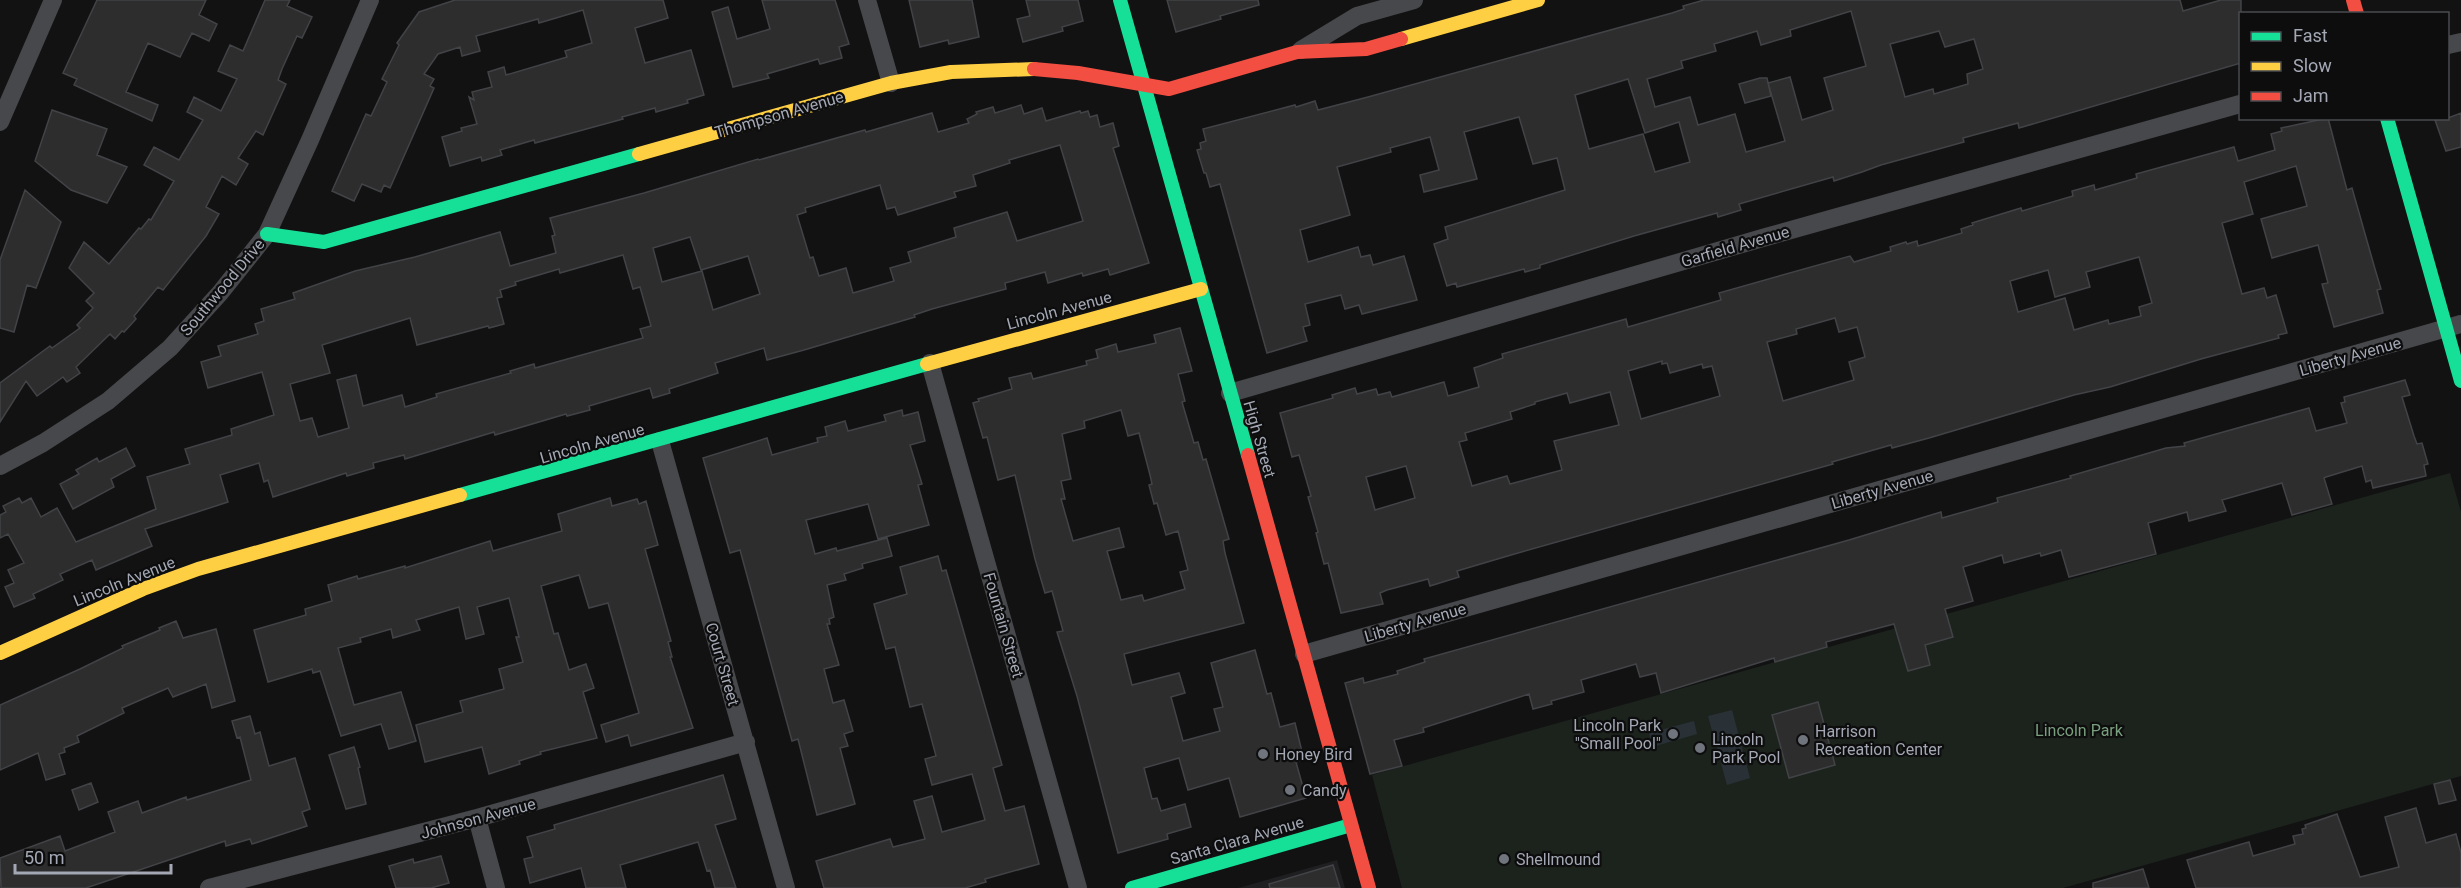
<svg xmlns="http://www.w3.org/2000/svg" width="2461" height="888" viewBox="0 0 2461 888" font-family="Roboto,sans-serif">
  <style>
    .built { fill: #1f1f21 }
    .green { fill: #1c231d }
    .water { fill: #293137 }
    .building { fill: #2d2d2e; stroke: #424346; stroke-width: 1.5; fill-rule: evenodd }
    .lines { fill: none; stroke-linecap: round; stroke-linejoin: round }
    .street { stroke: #47484b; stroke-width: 18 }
    .fast { stroke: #16e098; stroke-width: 14 }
    .slow { stroke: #ffcf43; stroke-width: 14 }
    .jam { stroke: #f24e42; stroke-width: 14 }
    .poi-dot { fill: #70747c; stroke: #0d0d0e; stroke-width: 2 }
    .labels { text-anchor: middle; stroke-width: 4.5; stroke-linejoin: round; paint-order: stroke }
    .street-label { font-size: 16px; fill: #a3a8b4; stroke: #0d0d0e }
    .poi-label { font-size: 16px; fill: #a3a8b4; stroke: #0d0d0e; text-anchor: start }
    .park-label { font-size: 16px; fill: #7a9f7e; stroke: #0d0d0e }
  </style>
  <rect width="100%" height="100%" fill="#121213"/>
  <path class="built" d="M1337 860 1345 888H1238Z"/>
  <path class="green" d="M2450 473 2461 512V776L2063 888H1402L1372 775Z"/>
  <path class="water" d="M1732 710 1750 778 1727 785 1708 716Z
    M1694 721 1697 734 1652 747 1649 733Z"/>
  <path class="building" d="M97 0H206L199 15 217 24 209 41 192 33 180 57 148 43 126 92 158 105 152 121 74 85 77 79 63 73Z
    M265 0H290L287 6 312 17 302 38 297 36 282 69 278 80 286 84 263 135 256 131 238 158 248 164 236 185 222 176 206 207 219 214 206 236 163 290 158 287 134 316 136 319 124 332 122 331 115 339 110 334 76 367 80 373 67 382 63 377 37 396 26 381 0 422V383L50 346 52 348 80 328 77 325 93 308 86 301 94 293 69 268 84 242 109 264 139 228 141 229 149 219 151 220 174 181 144 165 154 147 179 160 203 120 187 112 194 97 221 111 237 79 218 71 230 45 243 51Z
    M455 0H663L668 18 635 28 645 63 691 50 704 95 687 100 688 103 656 112 655 108 622 117 623 119 535 143 534 140 500 150 502 155 482 161 481 157 450 166 442 137 462 131 461 128 477 124 469 97 474 100 472 92 492 87 488 72 504 67 506 75 567 57 565 51 592 43 583 10 539 23 538 19 476 36 480 51 462 56 460 47 438 54 424 74 434 79 430 86 434 88 390 188 384 185 381 192 362 184 354 201 332 191 366 114 371 116 387 82 382 79 399 45 397 43 419 12Z
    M762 0H835L849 44 839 47 842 58 820 64 818 59 767 74 769 78 733 87 712 12 728 7 737 39 770 29Z
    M909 0H972L979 37 949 44 948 40 920 47Z
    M1026 0H1078L1083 21 1062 27 1063 31 1023 42 1017 19 1030 16Z
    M1167 0H1258L1259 5 1220 16 1221 19 1176 32Z
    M1704 0H2180L2183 11 2221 0H2241V63L2019 128 2018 123 1963 138 1964 142 1881 165 1862 172 1834 181 1833 177 1739 204 1741 210 1718 217 1717 213 1634 236 1540 265V268L1525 272 1524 269 1457 287 1456 283 1447 286 1434 244 1448 239 1445 227 1565 190 1557 158 1533 164 1519 117 1464 132 1477 179 1424 192 1420 175 1439 170 1430 137 1390 148 1391 152 1337 167 1350 215 1300 230 1308 262 1358 247 1361 257 1370 255 1373 265 1404 256 1417 300 1362 314 1359 305 1345 309 1341 295 1305 304 1310 325 1303 327 1307 341 1267 353 1220 184 1210 187 1206 173H1204L1197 150 1201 149 1200 143 1206 141 1203 129 1295 105 1296 107 1315 101 1318 110 1368 97 1672 13 1684 9 1683 6ZM1851 11 1866 66 1824 78 1833 110 1802 120 1790 77 1768 83 1785 141 1746 152 1735 114 1698 125 1690 97 1655 107 1647 79 1683 68 1681 61 1716 51 1714 44 1757 31 1761 45 1791 36 1790 30ZM1939 31 1945 47 1974 39 1983 69 1967 74 1968 84 1934 94 1933 89 1905 97 1890 44ZM1628 79 1645 133 1679 122 1690 162 1655 172 1643 134 1589 149 1575 95Z
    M1760 78H1767L1771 96 1745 103 1739 84Z
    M1021 105 1024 114 1042 108 1046 121 1080 111 1081 113 1088 111 1090 117 1097 115 1100 127 1113 123 1119 146 1113 148 1149 263 1110 275 1108 269 1083 276 1082 273 1048 283 1045 272 1005 283 1006 289 932 309 914 315 915 317 804 350 767 360 764 348 715 363 718 373 669 389 670 393 653 398 650 388 589 406 590 410 567 416 566 414 495 435 494 432 405 459 404 455 373 463 374 468 347 476 346 473 273 497 268 480 264 482 259 463 220 475 228 502 145 529 152 546 96 570 92 560 60 574 63 580 33 594 35 598 14 607 5 587 14 583 8 570 24 563 8 534 0 538V515L6 512 3 506 19 498 22 503 31 498 41 517 57 508 76 542 156 509 147 477 190 464 185 449 232 435 231 429 274 415 262 372 208 388 201 362 221 356 218 346 258 334 255 324 264 321 261 309 295 299 293 293 355 271 415 257 500 232 510 266 556 253 552 236 555 235 550 218 644 193 758 159 759 160 865 130 866 132 932 113 938 132 969 123 967 119 977 114 976 112 993 107 995 113ZM1060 145 1083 221 1017 241 1007 212 954 228 956 237 908 252 911 262 890 268 894 281 853 293 846 268 819 276 813 257 810 258 797 215 806 212 805 208 880 185 887 209 895 207 898 215 956 197 954 192 976 186 973 175 1010 163 1009 160ZM690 237 701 270 748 256 760 294 713 310 702 271 662 282 653 248ZM623 255 633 289 640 287 651 326 640 329 643 338 535 368 534 364 510 371 511 373 436 394 437 397 405 407 402 395 363 406 356 375 337 380 349 428 318 437 312 418 300 421 290 384 330 373 322 345 410 318 417 345 488 326 489 328 504 324 497 298 502 297 500 290 516 285 515 282 559 269 560 273Z
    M52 110 107 129 97 155 127 167 107 203 71 190 35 161Z
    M2461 113V147L2446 151 2435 120 2448 118Z
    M2328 118 2347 190 2352 188 2375 269 2381 289 2377 290 2383 313 2334 327 2322 284 2328 283 2318 245 2272 258 2261 219 2307 206 2296 166 2244 182 2253 214 2222 223 2242 294 2264 288 2267 298 2276 295 2287 333 2278 335 2279 338 2201 359 2110 387 2074 395 1929 438 1892 448 1891 445 1832 462 1833 464 1511 555 1457 571 1459 577 1430 586 1428 579 1387 590 1380 593 1383 604 1341 613 1328 563 1324 564 1316 533 1318 532 1308 497 1311 496 1299 455 1292 457 1280 413 1333 398 1332 395 1355 388 1357 394 1376 389 1378 395 1390 392 1392 397 1444 382 1448 396 1479 387 1474 368 1503 358 1502 354 1626 319 1628 327 1721 300 1719 293 1850 256 1854 262 1891 251 1890 247 1906 242 1907 244 1917 241 1918 246 1962 233 1961 229 1973 225 1972 223 2021 208 2022 211 2073 196 2072 191 2094 185 2095 190 2137 178 2136 174 2234 147 2238 161 2275 150 2271 134 2282 131 2281 128ZM2139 257 2152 303 2139 307 2141 316 2109 324 2108 320 2074 330 2065 298 2018 312 2010 281 2048 270 2055 297 2090 287 2086 272ZM1835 318 1839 332 1857 327 1865 357 1849 362 1854 380 1783 401 1767 342 1797 334 1796 329ZM1662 361V364L1667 363 1670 373 1702 364 1703 368 1712 366 1720 396 1641 419 1628 371ZM1610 392 1619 425 1554 441 1562 470 1510 484 1507 476 1472 486 1459 442 1467 440 1465 433 1512 419 1510 412 1535 404V402L1567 393 1570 403ZM1406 466 1415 498 1375 510 1366 477Z
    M25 190 61 222 36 288 27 285 14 332 0 328V260Z
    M1180 328 1192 371 1178 374 1185 401 1182 402 1194 443 1198 442 1203 460 1206 459 1229 539 1223 541 1225 553 1244 623 1124 654 1132 685 1179 673 1185 693 1171 697 1183 741 1220 731 1214 709 1223 707 1211 663 1255 650 1267 694 1271 693 1280 727 1295 723 1304 760 1296 762 1306 798 1240 817 1229 778 1188 790 1179 758 1144 768 1152 799 1157 798 1161 811 1185 804 1191 827 1167 834 1168 839 1118 853 1077 696 1057 632 1063 631 1052 591 1045 593 1035 559 1015 475 998 480 987 437 983 438 973 403 979 401 978 399 1012 389 1009 378 1031 373 1033 379 1087 365 1086 361 1098 358 1096 350 1116 344 1118 352 1156 343 1154 335ZM1121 410 1128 436 1139 433 1150 475 1152 484 1149 485 1154 504 1157 503 1166 535 1178 531 1188 570 1180 572 1185 589 1144 601 1142 595 1121 600 1107 551 1124 547 1119 528 1073 541 1061 499H1065L1061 481 1071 479 1062 434 1085 428 1084 421Z
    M2405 380 2410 395 2402 397 2414 436 2417 444 2422 443 2428 464 2424 465 2426 476 2373 488 2371 480 2366 482 2362 466 2326 477 2324 478 2332 504 2292 515 2282 483 2222 500 2226 511 2189 521 2187 512 2148 523 2156 554 2069 577 2061 550 2041 556 2040 553 2004 563 2002 555 1963 567 1973 601 1945 609 1953 637 1925 645 1930 665 1908 671 1894 624 1826 642 1827 647 1775 662 1774 658 1661 693 1656 673 1640 677 1636 664 1581 680 1584 692 1551 701 1552 704 1533 709 1529 694 1423 728 1424 732 1394 740 1402 766 1370 774 1345 683 1363 678 1364 683 1398 674 1397 671 1425 662 1424 659 1849 540 1941 512 1942 518 1988 505 1998 502 1997 498 2071 478 2070 476 2166 448 2185 446 2184 443 2309 408 2316 431 2347 423 2341 403 2345 402 2344 397Z
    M902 410 903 416 918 412 925 441 910 445 922 484 918 485 929 525 878 539 868 504 806 520 815 554 836 548 837 551 887 538 892 556 862 564 863 568 844 574 846 580 827 585 834 617 829 619 830 624H827L839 665 824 669 833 703 844 700 853 731 844 734 848 746 840 748 855 804 817 815 798 739 792 741 740 550 730 553 703 458 767 438 772 455 818 442 817 438 827 436 825 427 845 421 848 431 886 421 884 415Z
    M126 448 135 466 111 479 114 487 73 509 60 484 79 474 76 470 97 458 99 462Z
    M610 498 612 506 637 499 639 504 646 501 658 545 645 549 671 641 668 642 672 657H670L693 728 631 746 628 735 606 742 601 725 639 713 608 603 589 608 579 575 541 586 554 634 558 633 569 670 586 664 594 688 583 692 597 738 540 752 541 754 519 761 520 764 489 774 482 747 425 762 416 725 463 712 460 701 504 689 499 669 523 662 516 637H519L509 598 477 607 484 634 466 639 459 607 416 620 420 630 393 638 391 629 360 638 361 642 338 648 354 705 401 692 416 741 389 749 381 724 341 736 320 671 313 673 312 669 268 682 254 630 306 615 305 609 332 601 328 585 357 576 358 579 405 566V568L490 541 493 551 562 531 558 514Z
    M938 556 942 571 946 570 1002 765 993 768 1005 811 1024 806 1039 864 985 879 986 882 965 888H824L816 861 890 839 893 847 925 839 914 801 932 796 942 832 985 820 972 774 932 785 925 759 936 756 922 704 910 707 895 647 886 649 874 604 907 594 900 567Z
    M176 621 183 638 216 629 235 701 212 708 206 684 173 697 168 688 122 708 124 713 77 736 79 742 64 748 65 752 59 754 65 774 46 780 38 753 0 770V705L80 669 123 648 122 646 160 630 159 628Z
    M1818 702 1835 765 1789 778 1772 715Z
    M250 716 255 734 260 732 269 766 295 758 310 809 302 812 307 826 252 844 250 839 226 846 225 841 86 888H1L0 858 60 836 65 851 115 832 108 812 138 801 142 813 186 797 187 800 251 780 240 737 237 738 232 721Z
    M354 747 360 767 358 768 366 804 346 809 329 755Z
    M723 775 736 819 715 825 736 888H715L710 870 707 871 698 842 620 865 626 888H586L581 868 530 883 524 859 533 857 527 837 555 829 554 825Z
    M2450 780 2456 800 2439 804 2434 784Z
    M91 783 98 802 79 810 72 790Z
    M2416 808 2426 843 2456 834 2461 853V888H2196L2187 860 2249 842 2253 856 2295 844 2293 836 2303 834 2302 829 2306 828 2305 825 2337 814 2360 877 2399 867 2385 817Z
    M441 856 449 883 431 888H396L389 866 413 859 414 863Z
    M1333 865 1340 888H1270L1269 884Z
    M2143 869 2149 888H2093V883Z"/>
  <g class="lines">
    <path class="street" d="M867 0 891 83
      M2448 45 2461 42
      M1301 50 1357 16 1414 0
      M0 122 53 0
      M930 363 1078 888
      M1230 393 1766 237 2240 104
      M660 441 786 888
      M0 466 43 443 108 401 170 348 220 293 267 234 310 140 370 0
      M1304 654 2461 324
      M477 818 496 888
      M209 888 477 818 746 742"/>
    <path class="fast" d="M1120 0 1248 455
      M2387 118 2461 381
      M267 234 324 242 639 154
      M460 495 927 364
      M1132 888 1351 825"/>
    <path class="slow" d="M1401 39 1538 0
      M639 154 891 83 951 72 1034 69
      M927 364 1201 289
      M0 653 143 589 198 569 460 495"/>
    <path class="jam" d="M2353 0 2357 14
      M1034 69 1078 73 1169 89 1297 52 1366 49 1401 39
      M1248 455 1369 888"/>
  </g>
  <g class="poi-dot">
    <circle cx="1673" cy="734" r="6"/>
    <circle cx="1803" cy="740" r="6"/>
    <circle cx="1700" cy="748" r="6"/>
    <circle cx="1263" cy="754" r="6"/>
    <circle cx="1290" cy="790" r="6"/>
    <circle cx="1504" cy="859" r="6"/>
  </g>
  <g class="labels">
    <g class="street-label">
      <text transform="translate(779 114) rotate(-16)" y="6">Thompson Avenue</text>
      <text transform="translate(1735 246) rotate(-16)" y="6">Garfield Avenue</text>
      <text transform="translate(222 287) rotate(-50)" y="6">Southwood Drive</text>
      <text transform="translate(1059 310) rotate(-15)" y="6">Lincoln Avenue</text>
      <text transform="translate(2350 356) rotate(-16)" y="6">Liberty Avenue</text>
      <text transform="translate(1260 439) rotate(74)" y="6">High Street</text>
      <text transform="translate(592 443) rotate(-16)" y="6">Lincoln Avenue</text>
      <text transform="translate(1882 489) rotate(-16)" y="6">Liberty Avenue</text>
      <text transform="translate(124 581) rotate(-22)" y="6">Lincoln Avenue</text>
      <text transform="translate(1415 622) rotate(-16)" y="6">Liberty Avenue</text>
      <text transform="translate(1004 625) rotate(74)" y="6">Fountain Street</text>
      <text transform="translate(723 664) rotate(74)" y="6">Court Street</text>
      <text transform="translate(478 818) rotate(-15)" y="6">Johnson Avenue</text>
      <text transform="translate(1237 840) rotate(-16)" y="6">Santa Clara Avenue</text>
    </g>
    <g class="poi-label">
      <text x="1661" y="731" text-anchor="end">Lincoln Park<tspan x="1661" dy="18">"Small Pool"</tspan></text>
      <text x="1815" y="737">Harrison<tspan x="1815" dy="18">Recreation Center</tspan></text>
      <text x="1712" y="745">Lincoln<tspan x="1712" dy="18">Park Pool</tspan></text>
      <text x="1275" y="760">Honey Bird</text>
      <text x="1302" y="796">Candy</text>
      <text x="1516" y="865">Shellmound</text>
    </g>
    <g class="park-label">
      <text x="2079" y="736">Lincoln Park</text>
    </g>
  </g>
  <rect x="2239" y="12" width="210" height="108" fill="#0d0d0e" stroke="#494b50" stroke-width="1.5"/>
  <rect x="2251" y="32" width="30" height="9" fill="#16e098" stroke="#494b50" stroke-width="1.5"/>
  <text x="2293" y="42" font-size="18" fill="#a3a8b4">Fast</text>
  <rect x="2251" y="62" width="30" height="9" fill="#ffcf43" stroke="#494b50" stroke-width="1.5"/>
  <text x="2293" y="72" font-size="18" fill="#a3a8b4">Slow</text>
  <rect x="2251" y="92" width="30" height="9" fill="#f24e42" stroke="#494b50" stroke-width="1.5"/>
  <text x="2293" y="102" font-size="18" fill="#a3a8b4">Jam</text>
  <path d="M15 864v9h156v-9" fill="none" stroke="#a3a8b4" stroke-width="3"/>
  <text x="24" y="864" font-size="18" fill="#a3a8b4" stroke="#0d0d0e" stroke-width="4.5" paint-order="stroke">50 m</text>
</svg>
